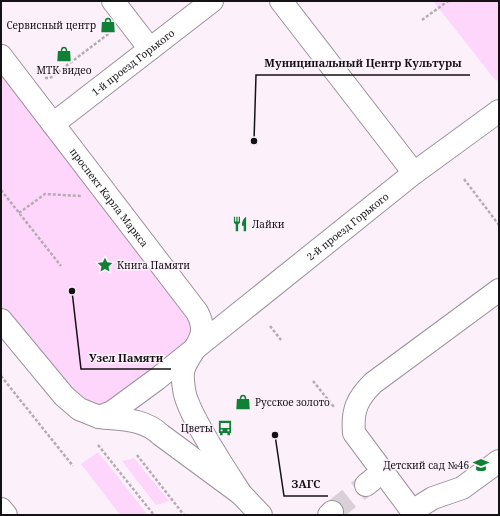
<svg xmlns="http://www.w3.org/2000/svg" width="500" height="516" viewBox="0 0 500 516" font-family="'Noto Serif',serif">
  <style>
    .green { fill: #fed6fb }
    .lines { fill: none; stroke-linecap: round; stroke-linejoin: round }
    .minor-tunnel { stroke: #d9d0d8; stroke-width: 22; stroke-dasharray: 22 11; stroke-linecap: butt }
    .minor-casing { stroke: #9c929b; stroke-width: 24 }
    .path { stroke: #b4abb3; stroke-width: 2.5; stroke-dasharray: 3 2; stroke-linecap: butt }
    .minor { stroke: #fff; stroke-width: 22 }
    .labels { text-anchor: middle; stroke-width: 3; stroke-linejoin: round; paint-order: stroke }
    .poi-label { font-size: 10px; fill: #151215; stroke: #fcf1fb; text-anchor: end }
    .street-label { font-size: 10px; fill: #151215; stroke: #fcf1fb }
    .leader { fill: none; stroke: #151215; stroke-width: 1.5 }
    .callout-dot { fill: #151215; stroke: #fcf1fb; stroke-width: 1.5 }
    .callout-label { font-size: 11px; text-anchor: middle; font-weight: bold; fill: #151215; stroke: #fcf1fb; stroke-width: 3; stroke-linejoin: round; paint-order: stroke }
  </style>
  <rect width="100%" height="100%" fill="#fcf1fb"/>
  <path class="green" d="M433 1H499V79L496 81Z
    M1 56 202 334 99 417 1 320Z
    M98 452 148 515H120L81 464Z
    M134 458 169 501 156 505 122 461Z"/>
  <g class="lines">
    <path class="minor-tunnel" d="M332 512 366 485"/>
    <defs>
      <g id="minor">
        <path d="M113 1 150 49"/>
        <path d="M281 1 414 173"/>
        <path id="s1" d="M1 56 197 312C211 338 192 347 184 368 182 374 183 383 184 389 186 412 227 472 241 494"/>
        <path id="s2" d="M53 124 212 1"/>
        <path id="s3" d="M1 320 64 396 79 409 99 417 112 412 157 379 414 173 499 111"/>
        <path d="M99 417C122 420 143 418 161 435L241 494 261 515"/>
        <path d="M366 485 383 471"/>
        <path d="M1 509 6 515"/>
        <path d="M412 511 433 498 462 488 499 461"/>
        <path d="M329 515 332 512"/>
        <path d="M415 515 354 433C352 410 357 399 373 383L499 290"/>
      </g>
    </defs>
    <use href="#minor" class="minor-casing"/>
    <path class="path" d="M422 20 448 1
      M45 78H50L111 32
      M464 179 499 225
      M1 190 61 266
      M19 213 45 194 81 196
      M270 326 281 340
      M1 376 73 466
      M313 381 334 407
      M98 445 154 515
      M137 455 184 515"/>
    <use href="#minor" class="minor"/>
  </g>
  <defs>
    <symbol id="shop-bare" viewBox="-9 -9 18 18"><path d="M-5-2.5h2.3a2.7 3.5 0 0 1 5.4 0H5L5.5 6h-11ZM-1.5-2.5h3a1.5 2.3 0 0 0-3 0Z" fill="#108037" stroke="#fcf1fb" stroke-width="2.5" paint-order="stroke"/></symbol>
    <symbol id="restaurant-bare" viewBox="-9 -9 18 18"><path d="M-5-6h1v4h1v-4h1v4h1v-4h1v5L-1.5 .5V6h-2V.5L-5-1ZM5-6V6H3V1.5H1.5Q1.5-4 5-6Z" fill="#108037" stroke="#fcf1fb" stroke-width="2.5" paint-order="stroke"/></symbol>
    <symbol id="sight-bare" viewBox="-9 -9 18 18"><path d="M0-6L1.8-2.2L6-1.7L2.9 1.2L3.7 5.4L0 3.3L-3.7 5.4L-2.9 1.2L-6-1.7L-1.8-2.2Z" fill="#108037" stroke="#fcf1fb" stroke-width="2.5" paint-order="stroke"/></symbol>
    <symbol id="bus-bare" viewBox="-9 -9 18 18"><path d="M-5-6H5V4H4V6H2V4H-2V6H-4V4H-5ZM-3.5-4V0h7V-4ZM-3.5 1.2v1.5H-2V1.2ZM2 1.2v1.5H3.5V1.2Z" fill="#108037" stroke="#fcf1fb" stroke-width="2.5" paint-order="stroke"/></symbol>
    <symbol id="school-bare" viewBox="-9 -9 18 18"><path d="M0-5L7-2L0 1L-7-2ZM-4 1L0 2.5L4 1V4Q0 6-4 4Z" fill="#108037" stroke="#fcf1fb" stroke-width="2.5" paint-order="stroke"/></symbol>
  </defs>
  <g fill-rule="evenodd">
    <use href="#shop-bare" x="97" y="14" width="22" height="22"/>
    <use href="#shop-bare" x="53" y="43" width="22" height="22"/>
    <use href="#restaurant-bare" x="229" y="213" width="22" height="22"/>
    <use href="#sight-bare" x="94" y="254" width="22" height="22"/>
    <use href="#shop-bare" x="232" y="391" width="22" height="22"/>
    <use href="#bus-bare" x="214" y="417" width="22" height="22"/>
    <use href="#school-bare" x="470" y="454" width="22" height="22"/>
  </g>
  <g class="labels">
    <g class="poi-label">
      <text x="96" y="29">Сервисный центр</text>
      <text x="64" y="74" text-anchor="middle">МТК видео</text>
      <text x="252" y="228" text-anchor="start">Лайки</text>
      <text x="117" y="269" text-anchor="start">Книга Памяти</text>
      <text x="255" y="406" text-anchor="start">Русское золото</text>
      <text x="213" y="432">Цветы</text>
      <text x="469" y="469">Детский сад №46</text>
    </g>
    <g class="street-label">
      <text dy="4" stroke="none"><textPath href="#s2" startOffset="101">1-й проезд Горького</textPath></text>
      <text dy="4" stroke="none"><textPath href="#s1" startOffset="178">проспект Карла Маркса</textPath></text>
      <text dy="4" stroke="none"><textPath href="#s3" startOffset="454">2-й проезд Горького</textPath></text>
    </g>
  </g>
  <path class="leader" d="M254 141L256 75H470M72 291L81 369H171M275 435L284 496H328"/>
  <g class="callout-dot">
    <circle cx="254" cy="141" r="4"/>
    <circle cx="72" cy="291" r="4"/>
    <circle cx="275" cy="435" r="4"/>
  </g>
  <g class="callout-label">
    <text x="363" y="67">Муниципальный Центр Культуры</text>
    <text x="126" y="362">Узел Памяти</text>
    <text x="306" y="488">ЗАГС</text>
  </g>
  <rect width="500" height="516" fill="none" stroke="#151215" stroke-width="4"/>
</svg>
